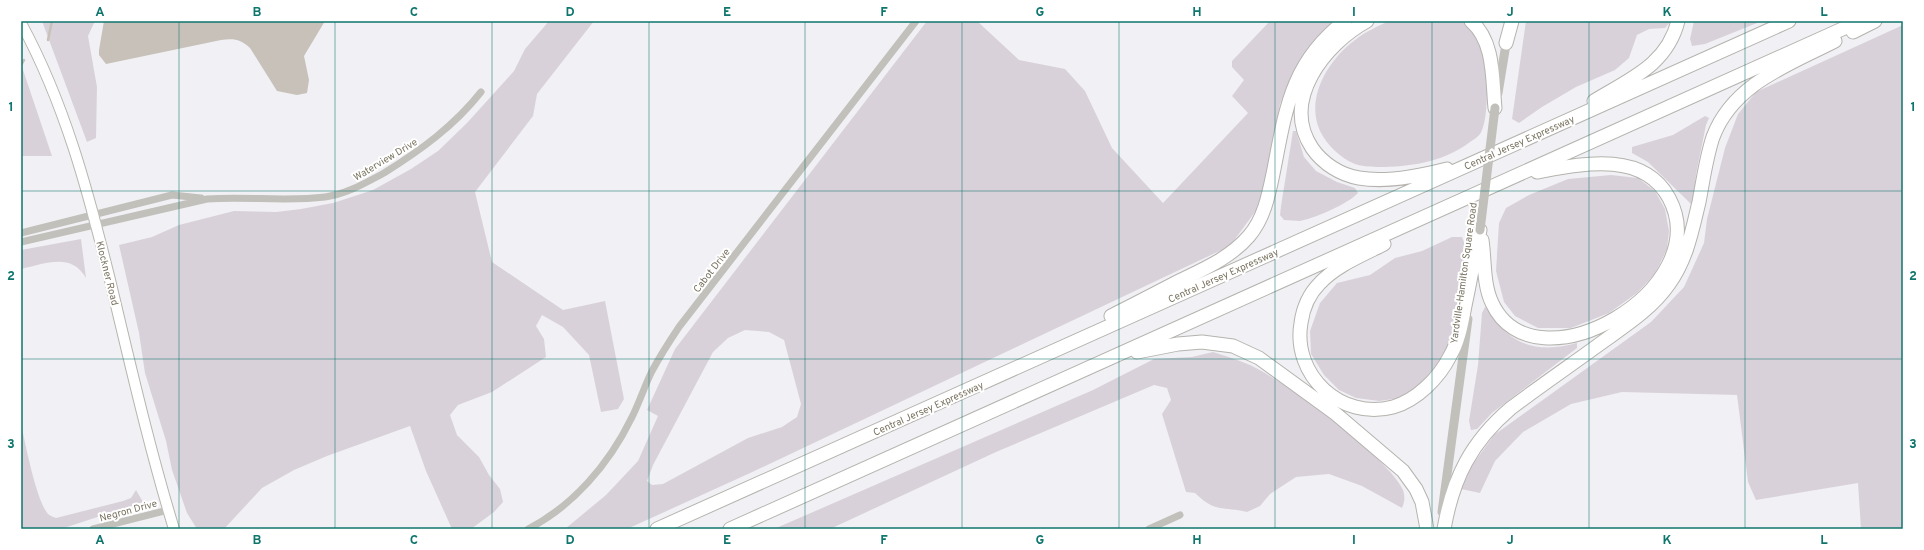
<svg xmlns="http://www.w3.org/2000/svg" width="1924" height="550" viewBox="0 0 1924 550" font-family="Overpass,sans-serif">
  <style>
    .green { fill: #d9d1da; fill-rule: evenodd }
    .water { fill: #c7c1b9 }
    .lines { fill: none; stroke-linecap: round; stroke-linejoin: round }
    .stream { stroke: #c7c1b9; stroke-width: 2.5 }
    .secondary-casing { stroke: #b7b5ad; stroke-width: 12 }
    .motorway-casing { stroke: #b5b3ae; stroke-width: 15 }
    .minor { stroke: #c2c0bb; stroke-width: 7 }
    .tertiary { stroke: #c2c0bb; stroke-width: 9 }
    .secondary { stroke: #fff; stroke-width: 10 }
    .motorway { stroke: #fff; stroke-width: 13 }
    .tertiary-bridge { stroke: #c2c0bb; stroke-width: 9 }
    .grid { fill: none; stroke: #0f766e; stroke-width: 1; stroke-opacity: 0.55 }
    .labels { text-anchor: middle; stroke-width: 4; stroke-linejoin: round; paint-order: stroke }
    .street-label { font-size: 10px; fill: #7a7461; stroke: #fff }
    .neatline { fill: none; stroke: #0f766e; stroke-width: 1.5 }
    .grid-label { font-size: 13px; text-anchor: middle; font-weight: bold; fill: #0f766e }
  </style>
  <rect width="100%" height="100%" fill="#f1f0f4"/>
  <path class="green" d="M42 21H95L88 36 97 87 96 138 87 142Z
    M549 21H594L537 94 533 116 475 192 492 262 563 310 605 301 624 399 618 409 601 412 589 355 563 327 542 315 536 326 544 339 546 357 492 392 458 405 450 415 457 435 479 457 489 475 500 489 503 502 494 512 471 529H452L426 471 410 426 327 456 294 470 262 488 224 529H197L187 513 172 470 166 441 145 373 139 333 119 245 152 237 179 225 234 211 276 212 301 209 333 203 373 190 411 169 438 151 467 123 514 71 525 49Z
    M927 21H977L1019 60 1065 69 1085 91 1112 148 1163 203 1248 113 1232 96 1244 80 1232 67V61L1270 21H1336L1314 41 1294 70 1280 104 1260 205 1230 246 748 474 627 529H565L606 495 638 461 658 416 647 410 675 349ZM745 330 769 332 784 340 801 404 797 417 782 427 748 438 663 484 652 485 647 481 653 465 713 352 728 338Z
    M1389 21H1461C1487 34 1486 59 1487 84 1487 97 1487 124 1480 134 1478 137 1473 140 1470 142 1445 161 1415 166 1385 167 1376 167 1363 167 1355 164 1340 158 1327 145 1320 131 1305 98 1328 60 1355 40 1365 32 1378 26 1389 21Z
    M1526 21H1671L1665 28 1649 29 1637 35 1629 58 1615 70 1576 87 1542 107 1519 123 1512 119Z
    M1694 21H1762L1705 44 1692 46 1690 39Z
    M1903 25V529H1861L1858 483 1756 500 1748 482 1737 395 1622 392 1571 404 1523 432 1495 461 1480 493 1461 489 1473 464 1494 435 1651 322 1684 287 1704 243 1707 219 1725 148 1738 114 1756 92Z
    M21 64 52 156H21Z
    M1705 116 1709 118 1706 125 1696 174 1694 201 1691 204 1648 162 1632 153V147L1673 135Z
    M1293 131H1296L1304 157 1316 171 1337 182 1355 188 1358 193C1348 204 1315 218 1300 221 1295 221 1289 220 1284 220L1280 215 1281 206Z
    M1611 175 1638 178 1655 191 1665 209 1669 231 1667 249 1655 274 1637 293 1609 313 1571 328H1538L1515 316 1504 302 1496 271 1499 223 1506 208 1529 195 1568 179Z
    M1452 237H1462L1465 245 1464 264 1451 340 1439 363 1420 384 1401 398 1379 401 1356 398 1339 390 1324 375 1311 354 1310 331 1320 303 1337 283 1370 275 1395 258 1422 251Z
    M81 239 86 278C71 252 45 264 21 269V250Z
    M1485 307C1496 314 1498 326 1507 333 1527 350 1552 350 1577 343V348L1492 413 1477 429 1471 430 1469 421 1478 365 1482 313Z
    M1213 352C1225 356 1239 360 1250 365 1282 379 1391 460 1403 490 1405 497 1405 501 1402 508L1362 486 1329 474 1296 477 1270 494 1260 506 1247 512C1221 506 1216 513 1195 493L1186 492 1162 414 1171 400 1167 388 1154 385 996 452 830 529H774L1093 390 1154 359 1192 357Z
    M21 425C26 445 36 500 48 514 50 516 54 517 56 518L123 501 131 498 136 490 143 502 61 529H21Z"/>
  <path class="water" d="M104 21H325L304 56 309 80 307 93 297 95 277 91 250 48C241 39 233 38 221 40L106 64 99 55V50Z"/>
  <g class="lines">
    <path class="stream" d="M48 40 52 21
      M21 65 24 60"/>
    <defs>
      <path id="secondary" d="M21 23C65 104 88 191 110 280 130 363 149 447 174 529"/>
      <path id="motorway" d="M1367 21C1325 44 1280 100 1312 148 1323 164 1341 175 1359 178 1387 183 1420 176 1447 169
        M1471 21C1495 42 1492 79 1495 108
        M1853 32 1875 21
        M1506 43 1512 21
        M1594 101C1630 79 1667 65 1678 21
        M1482 240C1485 260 1483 284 1492 303 1534 394 1718 289 1669 198 1643 150 1581 164 1537 172
        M1384 244C1363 255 1337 265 1320 283 1309 294 1303 308 1301 323 1292 375 1341 421 1393 407 1417 400 1439 378 1450 356 1460 339 1462 320 1466 301 1471 277 1475 254 1480 230
        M1111 316C1135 304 1158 292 1181 280 1206 268 1231 257 1249 236 1265 217 1269 193 1274 169 1286 107 1292 62 1345 21
        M1137 352 1178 344 1202 342 1233 346 1259 358 1336 414 1403 471 1416 489 1422 502 1427 529
        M657 529 1789 21
        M730 529 1860 21
        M1444 529C1453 478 1471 442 1511 408 1539 387 1568 367 1597 346 1623 327 1651 310 1669 284 1687 259 1692 231 1699 202 1703 181 1706 158 1713 137 1733 84 1788 65 1835 41"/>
    </defs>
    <use href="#secondary" class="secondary-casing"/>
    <use href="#motorway" class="motorway-casing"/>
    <path class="minor" d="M21 233 172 195 201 198
      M21 242 207 199C246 196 286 202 325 197 347 194 365 183 384 173 421 150 454 126 481 92
      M93 529 168 510
      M528 529C573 506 609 464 631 419 639 404 644 387 652 371 660 356 669 342 679 327L916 21
      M1149 529 1180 515"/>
    <path class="tertiary" d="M1498 93 1507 38
      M1442 512 1468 319"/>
    <use href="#secondary" class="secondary"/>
    <use href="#motorway" class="motorway"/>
    <path class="tertiary-bridge" d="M1480 230 1495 108"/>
  </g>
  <path class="grid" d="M179 21V529M335 21V529M492 21V529M649 21V529M805 21V529M962 21V529M1119 21V529M1275 21V529M1432 21V529M1589 21V529M1745 21V529M21 191H1903M21 359H1903"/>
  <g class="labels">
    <g class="street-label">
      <text transform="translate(1519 142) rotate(-24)" y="4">Central Jersey Expressway</text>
      <text transform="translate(385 159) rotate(-31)" y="4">Waterview Drive</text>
      <text transform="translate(711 270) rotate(-52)" y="4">Cabot Drive</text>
      <text transform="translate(108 273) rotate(76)" y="4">Klockner Road</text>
      <text transform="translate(1463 273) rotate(-82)" y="4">Yardville-Hamilton Square Road</text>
      <text transform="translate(1223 275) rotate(-24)" y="4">Central Jersey Expressway</text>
      <text transform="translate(928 408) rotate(-24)" y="4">Central Jersey Expressway</text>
      <text transform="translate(128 510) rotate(-15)" y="4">Negron Drive</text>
    </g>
  </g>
  <rect width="1924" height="550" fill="none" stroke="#ffffff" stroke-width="44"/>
  <rect x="22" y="22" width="1880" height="506" class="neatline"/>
  <g class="grid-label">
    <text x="100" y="16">A</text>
    <text x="257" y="16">B</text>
    <text x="414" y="16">C</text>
    <text x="570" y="16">D</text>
    <text x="727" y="16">E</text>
    <text x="884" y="16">F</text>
    <text x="1040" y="16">G</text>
    <text x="1197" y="16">H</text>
    <text x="1354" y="16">I</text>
    <text x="1510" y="16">J</text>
    <text x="1667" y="16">K</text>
    <text x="1824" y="16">L</text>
    <text x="11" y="111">1</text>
    <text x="1913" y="111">1</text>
    <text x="11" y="280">2</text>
    <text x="1913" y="280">2</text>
    <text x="11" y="448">3</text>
    <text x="1913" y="448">3</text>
    <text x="100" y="544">A</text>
    <text x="257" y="544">B</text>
    <text x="414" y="544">C</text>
    <text x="570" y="544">D</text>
    <text x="727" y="544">E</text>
    <text x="884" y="544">F</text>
    <text x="1040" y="544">G</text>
    <text x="1197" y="544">H</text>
    <text x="1354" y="544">I</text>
    <text x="1510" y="544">J</text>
    <text x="1667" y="544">K</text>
    <text x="1824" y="544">L</text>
  </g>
</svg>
